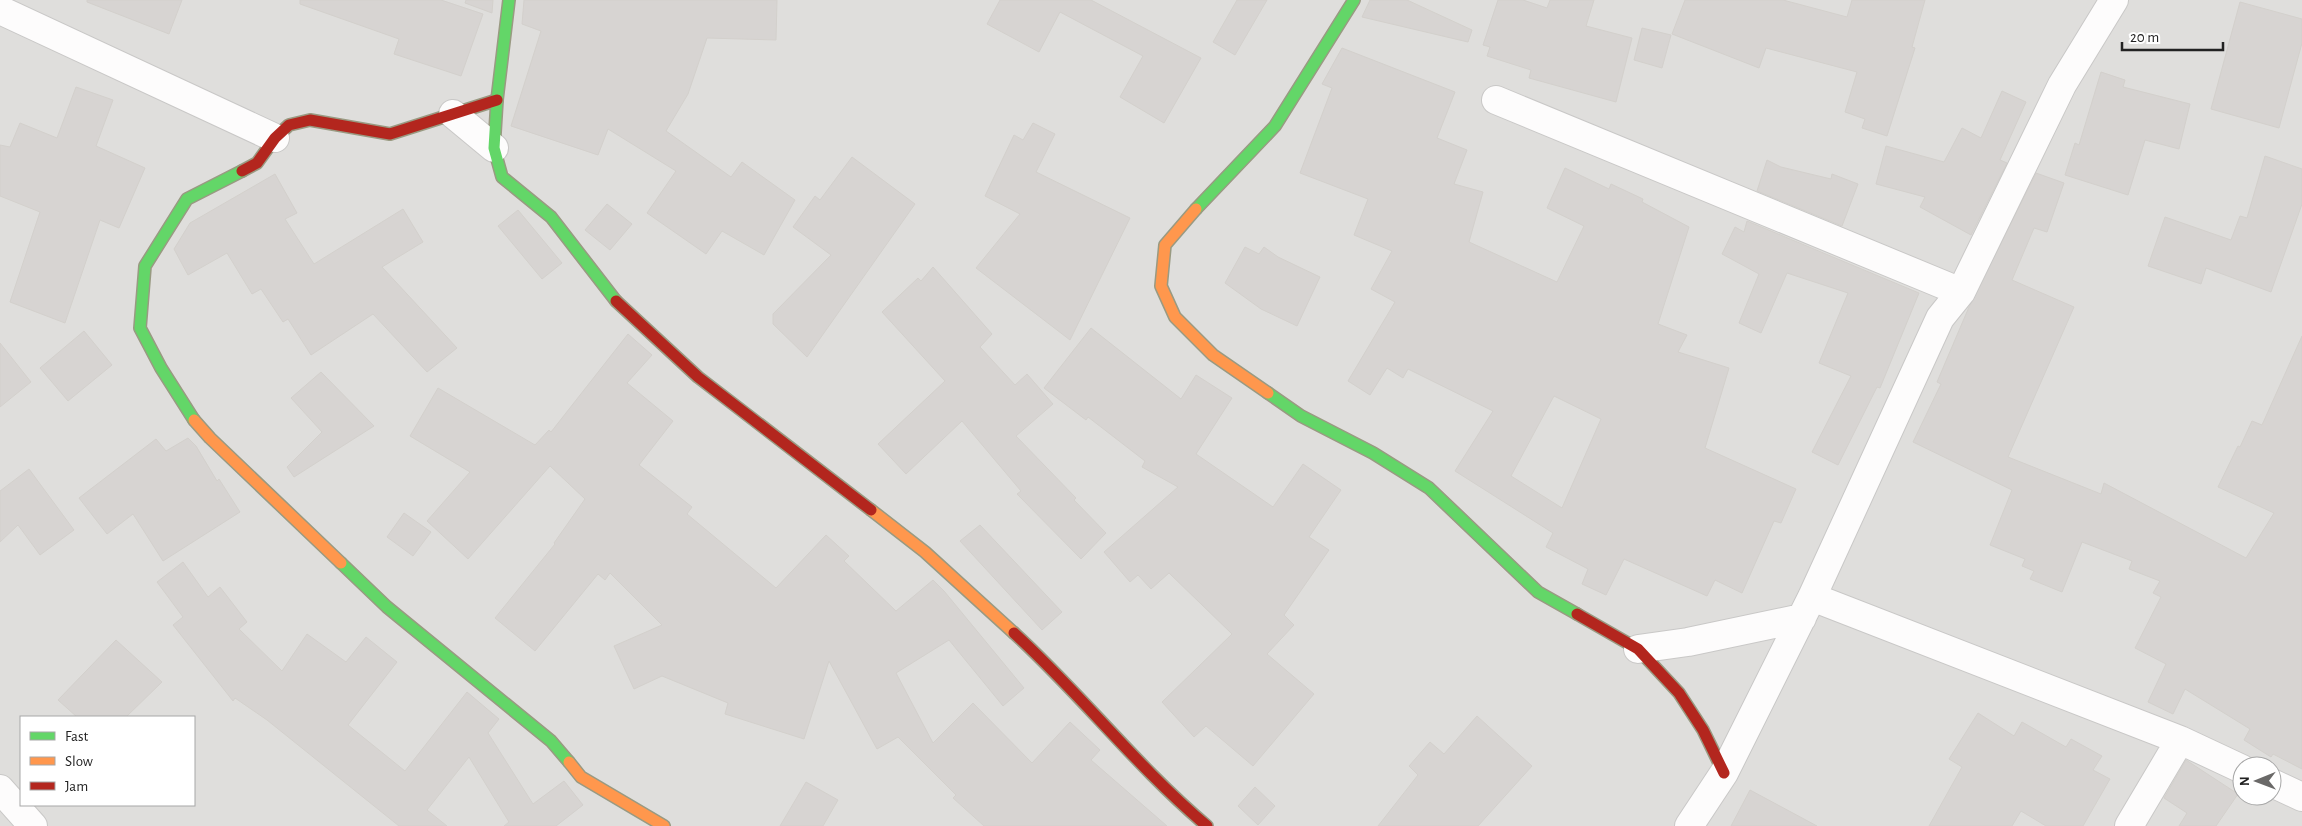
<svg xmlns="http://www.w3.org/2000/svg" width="2302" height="826" viewBox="0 0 2302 826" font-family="'Alegreya Sans',sans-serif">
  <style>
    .residential { fill: #dfdedc; fill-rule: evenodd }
    .building { fill: #d7d4d2; stroke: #d3d0cc; fill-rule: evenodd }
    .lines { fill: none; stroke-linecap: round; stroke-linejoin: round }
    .street-casing { stroke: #c9c8c7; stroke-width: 30 }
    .fast-casing { stroke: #999a82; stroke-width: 14 }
    .slow-casing { stroke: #999a82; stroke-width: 14 }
    .jam-casing { stroke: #999a82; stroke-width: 14 }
    .street { stroke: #fdfcfc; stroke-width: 28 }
    .fast { stroke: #63d668; stroke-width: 11 }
    .slow { stroke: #ff974d; stroke-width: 11 }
    .jam { stroke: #b3261e; stroke-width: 11 }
  </style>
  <rect width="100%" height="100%" fill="#f0eeeb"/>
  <path class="residential" d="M0 0H2302V826H0ZM21 717H194V805H21ZM2242 766H2272V796H2242Z"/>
  <path class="building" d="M87 0H182L169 34 87 2Z
    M300 0H441L483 14 461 76 394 54 399 39 300 4Z
    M466 0H493L492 13 465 3Z
    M524 0H777L776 40 707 38 688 94 666 131 731 177 742 162 795 200 764 255 722 231 706 254 647 213 676 171 608 129 598 155 511 126 541 31 522 24Z
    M1000 0H1091L1201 58 1164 123 1120 97 1143 56 1060 12 1039 52 987 24Z
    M1237 0H1267L1235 55 1213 42Z
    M1370 0H1407L1472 30 1468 42 1362 17Z
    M1498 0H1523L1547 8 1550 0H1594L1586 26 1632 38 1616 102 1529 78 1531 70 1487 56 1490 47 1483 45Z
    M1685 0H1783L1847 17 1852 0H1925L1912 47 1915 48 1887 136 1862 128 1865 119 1845 112 1857 72 1766 48 1759 68 1672 34Z
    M2240 2 2302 19V43L2279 128 2211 109Z
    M1642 28 1671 35 1662 68 1634 60Z
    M1342 48 1455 92 1437 138 1467 150 1454 184 1483 192 1469 242 1557 282 1584 226 1547 208 1565 168 1609 189 1611 184 1643 199 1642 202 1689 227 1658 324 1687 335 1678 352 1729 368 1705 448 1796 489 1781 523 1774 521 1742 593 1715 580 1707 596 1624 559 1606 595 1582 584 1588 569 1546 547 1553 533 1455 471 1493 411 1408 369 1403 378 1387 368 1370 395 1348 381 1395 302 1371 289 1392 251 1354 235 1368 199 1300 173 1332 88 1322 84ZM1554 396 1601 419 1562 508 1511 476Z
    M2101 72 2125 80 2123 87 2190 104 2179 149 2145 140 2128 195 2065 175 2075 143 2079 145Z
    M76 87 113 100 96 146 145 168 119 228 100 220 65 323 10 302 40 212 0 196V145L10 147 20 123 57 138Z
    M2002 91 2026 102 2000 160 2007 163 1971 235 1920 207 1925 197 1876 184 1886 146 1944 162 1962 128 1981 138Z
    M1033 123 1055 134 1036 172 1130 218 1070 340 976 268 1020 214 985 196 1014 135 1023 140Z
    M2265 156 2302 169V204L2271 292 2206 268 2201 284 2148 266 2165 217 2231 240 2240 216 2247 218Z
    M852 157 915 204 807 357 773 324V314L831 255 793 227 815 196 820 200Z
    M1767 160 1781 167 1831 179 1832 174 1858 184 1842 226 1757 191Z
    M2036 173 2064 183 2047 232 2034 228 2012 280 2074 307 2008 457 2101 494 2104 483 2246 558 2274 513 2218 487 2238 446 2240 447 2252 421 2262 425 2302 336V769L2273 754 2271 757 2244 740 2250 729 2185 689 2173 714 2148 702 2166 664 2135 648 2161 597 2153 593 2160 581 2129 569 2132 561 2082 542 2062 592 2030 579 2034 571 2022 566 2025 559 1990 545 2012 490 1913 442 1941 384 1937 382 1969 307Z
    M275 174 297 213 285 219 314 264 403 209 423 242 382 267 457 348 427 372 373 314 311 355 288 319 283 322 261 289 252 294 227 253 188 275 174 249 190 223Z
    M607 204 632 224 610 250 585 230Z
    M518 210 562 263 542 279 498 226Z
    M1747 221 1919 293 1880 388 1877 387 1838 465 1812 452 1851 376 1819 363 1848 293 1787 273 1761 333 1739 323 1759 274 1722 254 1735 227 1744 232Z
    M1245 247 1259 254 1264 247 1278 257 1320 277 1297 326 1261 309 1225 283Z
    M933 267 992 334 980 347 1015 385 1027 374 1053 404 1016 436 1076 498 1074 500 1106 533 1081 559 1017 494 1021 491 962 421 906 474 878 444 945 381 882 312 918 278 921 281Z
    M1091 328 1181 399 1196 375 1232 398 1196 454 1273 507 1303 464 1341 490 1309 537 1329 550 1284 615 1294 625 1267 654 1314 694 1253 766 1206 726 1194 737 1162 702 1232 634 1169 573 1151 589 1138 575 1130 582 1104 552 1178 487 1142 467 1145 461 1088 417 1086 420 1044 388Z
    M84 331 112 365 68 401 40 368Z
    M628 334 652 355 627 383 673 421 639 465 692 507 687 514 776 588 826 535 849 556 844 561 896 611 933 580 944 591 1024 688 1003 706 949 640 896 673 933 743 973 703 1032 763 1070 722 1100 750 1091 760 1167 826H984L953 798 956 795 898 737 877 749 829 661 804 739 725 714 728 703 662 676 634 689 614 646 662 625 610 573 605 580 598 574 535 651 495 618 555 544 554 543 585 499 550 466 468 559 427 521 470 472 410 436 438 388 535 445 549 430 551 432Z
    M0 343 31 382 0 407Z
    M321 372 374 426 294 477 287 467 322 432 291 398Z
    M188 438 196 446 217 481 219 479 240 512 163 561 133 514 107 534 79 498 156 439 166 451Z
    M29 469 74 530 40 555 18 525 0 542V491Z
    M404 513 431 532 413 556 387 537Z
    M980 525 1062 612 1042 630 960 541Z
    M183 562 208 597 220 587 247 622 239 629 282 671 307 634 346 662 366 637 397 662 348 725 405 771 467 692 499 719 488 733 533 804 564 781 583 805 556 826H504L509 822 469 757 427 810 447 826H399L267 720 235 698 233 701 173 625 183 617 157 582Z
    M116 640 162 682 126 717H77L58 700Z
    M1978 713 2014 736 2022 722 2066 747 2071 739 2102 756 2093 770 2110 779 2083 826H2046L2021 811 2012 826H1929L1962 767 1949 759Z
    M1477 716 1532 766 1478 826H1378L1418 775 1409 766 1430 742 1444 754Z
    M2186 760 2238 794 2216 826H2179L2187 813 2164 798Z
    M806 782 838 800 823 826H780Z
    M1255 787 1275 806 1258 825 1238 806Z
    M1750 790 1817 826H1731Z"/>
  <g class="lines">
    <defs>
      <path id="street" d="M0 10 275 138
        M1496 100 1961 292
        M453 114 494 148
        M1812 597 2180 740 2242 769
        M1638 649 1688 642 1802 618
        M2272 783 2302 797
        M0 789 33 826
        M1689 826 1724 773 1812 597 1940 318 1961 292 2062 85 2114 0
        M2129 826 2180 740"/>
      <path id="fast" d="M509 0 497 100 494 148 502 177 551 217 616 301
        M1196 209 1275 126 1354 0
        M1268 393 1301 416 1373 453 1429 488 1538 592 1577 614
        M194 420 161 368 140 328 145 266 187 199 242 171
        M341 563 387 607 551 741 569 762"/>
      <path id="slow" d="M1196 209 1165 245 1161 286 1175 317 1213 355 1268 393
        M194 420 210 438 341 563
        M871 510 925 552 1014 633
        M569 762 581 777 664 826"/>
      <path id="jam" d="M242 171 257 163 275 138 289 125 310 120 390 134 497 100
        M616 301 698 377 871 510
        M1577 614 1638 649 1679 693 1703 730 1724 773
        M1014 633C1081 694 1137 767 1207 826"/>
    </defs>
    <use href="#street" class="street-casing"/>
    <use href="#fast" class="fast-casing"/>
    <use href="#slow" class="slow-casing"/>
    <use href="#jam" class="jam-casing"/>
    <use href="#street" class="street"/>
    <use href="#fast" class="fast"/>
    <use href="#slow" class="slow"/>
    <use href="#jam" class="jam"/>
  </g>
  <rect x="20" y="716" width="175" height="90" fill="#ffffff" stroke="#a7a7a7"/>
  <rect x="30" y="732" width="25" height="8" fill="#63d668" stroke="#a7a7a7"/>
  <text x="65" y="741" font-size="15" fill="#222222">Fast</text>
  <rect x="30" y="757" width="25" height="8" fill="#ff974d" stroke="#a7a7a7"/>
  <text x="65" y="766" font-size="15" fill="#222222">Slow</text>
  <rect x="30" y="782" width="25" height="8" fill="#b3261e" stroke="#a7a7a7"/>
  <text x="65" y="791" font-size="15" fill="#222222">Jam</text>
  <g transform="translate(2257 781) rotate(269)"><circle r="24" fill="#ffffff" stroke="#a7a7a7"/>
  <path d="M0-4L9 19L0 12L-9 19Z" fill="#6a6968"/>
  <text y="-8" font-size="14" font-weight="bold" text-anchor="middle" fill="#222222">N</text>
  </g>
  <path d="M2122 42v8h101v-8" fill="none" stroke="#222222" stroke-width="2.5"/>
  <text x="2130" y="42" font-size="15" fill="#222222" stroke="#ffffff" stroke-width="4" paint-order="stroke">20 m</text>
</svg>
